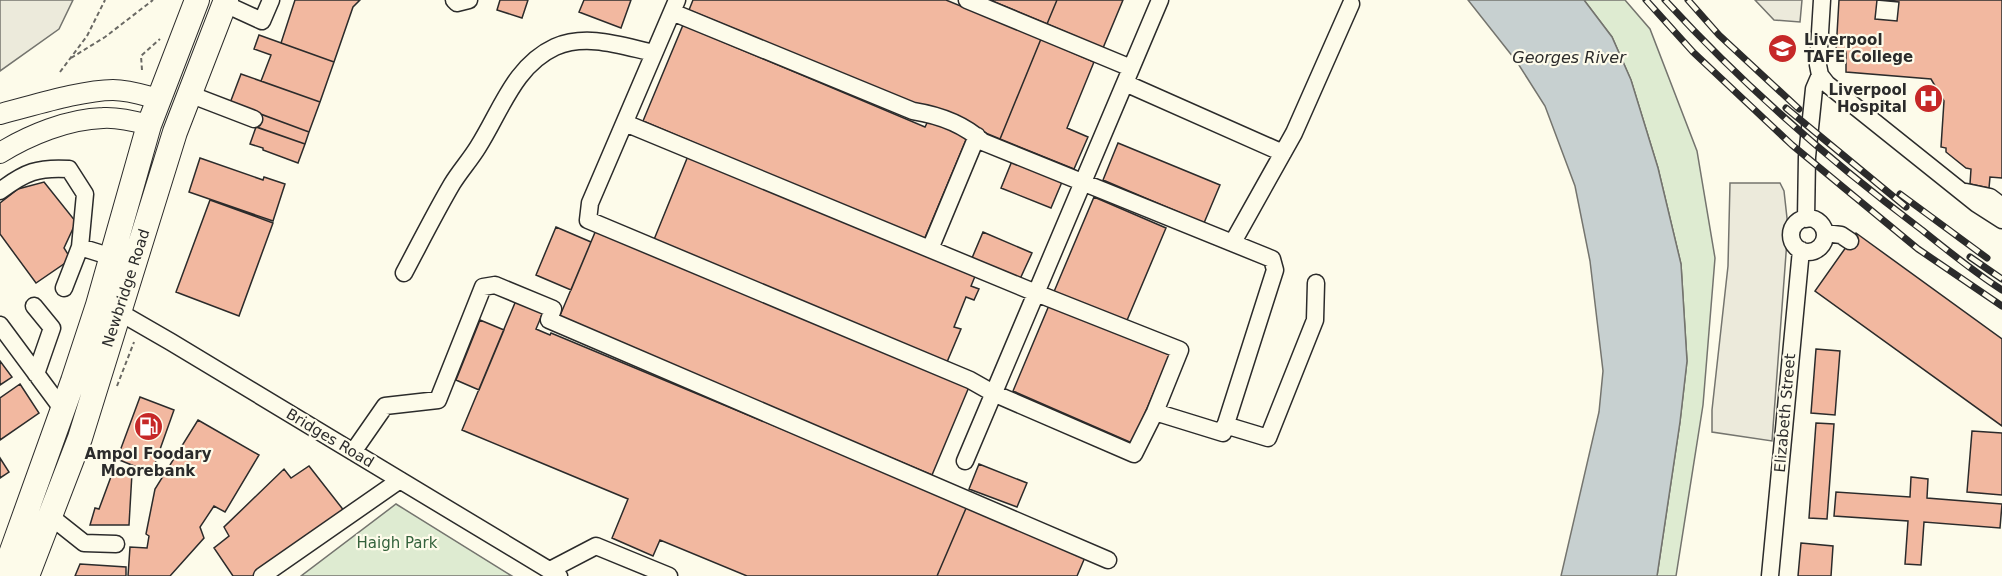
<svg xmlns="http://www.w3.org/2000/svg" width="2002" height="576" viewBox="0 0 2002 576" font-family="'DejaVu Sans',sans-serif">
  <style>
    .green { fill: #deebd1; stroke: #74746e; stroke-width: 1.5 }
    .parking { fill: #eceadb; stroke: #74746e; stroke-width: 1.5 }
    .water { fill: #c7d0d0; stroke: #74746e; stroke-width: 1.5 }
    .building { fill: #f2b8a0; stroke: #2b2b2b; stroke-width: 1.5; fill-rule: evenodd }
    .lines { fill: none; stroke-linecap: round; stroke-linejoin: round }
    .minor-casing { stroke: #2b2b2b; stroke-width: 19 }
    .major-casing { stroke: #2b2b2b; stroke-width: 22 }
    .highway-casing { stroke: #2b2b2b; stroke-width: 26 }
    .path { stroke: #6a6964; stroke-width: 2; stroke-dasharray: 4.5 3; stroke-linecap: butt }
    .minor { stroke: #fdfbea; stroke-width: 16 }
    .major { stroke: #fdfbea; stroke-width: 20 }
    .highway { stroke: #fdfbea; stroke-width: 24 }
    .rail-casing { stroke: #2b2b2b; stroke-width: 7 }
    .rail { stroke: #fdfbea; stroke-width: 4.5; stroke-dasharray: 14; stroke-linecap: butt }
    .labels { text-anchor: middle; stroke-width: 4.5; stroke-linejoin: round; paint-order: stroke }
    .poi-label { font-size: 15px; font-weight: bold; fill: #2b2b2b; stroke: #fdfbea; text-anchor: start }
    .street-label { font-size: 15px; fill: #2b2b2b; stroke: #fdfbea }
    .park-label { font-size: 15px; fill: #34623c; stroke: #fdfbea }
    .water-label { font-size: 16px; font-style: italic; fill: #2b2b2b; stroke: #fdfbea }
  </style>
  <rect width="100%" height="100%" fill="#fdfbea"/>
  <path class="green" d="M1584 0H1625L1650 29 1697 151 1715 258 1703 405 1676 576H1657L1680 422 1687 361 1681 264 1658 168 1631 80 1612 37Z
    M396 504 512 576H301Z"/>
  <path class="parking" d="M0 0H73L59 29 0 71Z
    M1755 0H1802L1800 22 1774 20Z
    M1730 183H1780L1784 191 1788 227 1772 441 1712 432V410L1728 266Z"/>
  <path class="water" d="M1468 0H1584L1612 37 1631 80 1658 168 1681 264 1687 361 1680 422 1657 576H1561L1599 412 1603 371 1590 261 1575 186 1545 106 1517 62Z"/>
  <path class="building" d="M295 0H360L353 7 334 62 281 43Z
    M500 0H528L522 18 497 10Z
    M584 0H631L621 28 579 12Z
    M693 0H946L1041 39 1000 139 689 10Z
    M990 0H1057L1047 24Z
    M1057 0H1123L1103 48 1047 24Z
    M1839 0H2002V178L1990 177 1989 188 1970 184 1971 169 1966 168 1946 152V148L1941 147 1944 101 1931 79 1846 72V52L1836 51ZM1877 0 1899 2 1897 21 1875 19Z
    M683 25 925 127 930 117 969 133 924 240 643 121Z
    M259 35 334 62 320 102 261 81 271 55 254 49Z
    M1041 39 1094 62 1067 128 1088 137 1074 169 1000 139Z
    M241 74 320 102 309 132 230 103Z
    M258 113 309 132 305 144 254 126Z
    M256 127 305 144 298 163 263 150V148L250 144Z
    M1118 143 1220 185 1204 223 1103 180Z
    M688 156 976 274 971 286 979 289 974 300 966 297 954 327 961 329 947 362 653 242Z
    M200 158 263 180 264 177 285 184 273 221 189 192Z
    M1012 161 1062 182 1051 208 1001 188Z
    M44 182 76 222 64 248 71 259 36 283 0 234V203L18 189Z
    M1094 197 1166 228 1125 325 1053 294Z
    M210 200 273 223 239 316 176 292Z
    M556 227 591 242 571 290 536 275Z
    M596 230 969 387 932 475 559 318Z
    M983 232 1032 253 1020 279 972 258Z
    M1856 233 2002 339V426L1815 291Z
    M517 298 544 310 536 329 550 335 551 333 967 506 937 576H747L660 540 653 556 612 538 628 499 462 430Z
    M1050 303 1170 355 1132 443 1013 391Z
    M480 320 504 330 479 390 456 380Z
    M1816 349 1840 351 1835 415 1811 413Z
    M0 361 12 377 0 385Z
    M20 384 39 413 0 440V398Z
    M140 397 174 410 153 469 144 470 117 459Z
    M198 420 259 455 225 512 214 506 200 527 204 538 170 576H128L130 547 147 548 149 536 146 534 155 489Z
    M1816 423 1834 424 1827 519 1809 518Z
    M1972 431 2002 433V495L1967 492Z
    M0 458 9 472 0 478Z
    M979 464 1027 483 1017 507 969 489Z
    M309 466 345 512 253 576H233L214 548 229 536 224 527 284 469 291 478Z
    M132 473 129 525H90L95 508 99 509 112 474Z
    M1911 477 1928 479 1927 498 2002 504 2000 528 1924 522 1921 565 1905 564 1908 521 1834 516 1836 492 1910 497Z
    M967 506 1086 555 1077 576H937Z
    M1801 543 1833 546 1831 576H1798Z
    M80 564 126 567V576H75Z"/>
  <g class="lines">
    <defs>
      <path id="minor" d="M454 0 457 3 469 0
        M967 0 1131 68
        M1822 0 1818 65 1820 75 1827 84 1977 204 2002 220
        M225 4 262 21 271 0
        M672 12 913 111C938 115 964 124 983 142L1272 259 1275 270 1223 433 1155 412
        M1125 83 1283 153
        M189 94 254 119
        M625 123 1036 293 1180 350 1155 412 1134 454 993 393 970 380 588 220 590 203 677 0
        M0 191C25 172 38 167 69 169L85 194 80 247 64 288
        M1966 192 1990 197 2002 206
        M1791 235a17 17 0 1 1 34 0a17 17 0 1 1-34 0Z
        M1806 219 1807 157 1814 89 1820 75
        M1825 233 1841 235 1850 241
        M1233 242 1294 133 1351 4
        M80 247 112 257
        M930 249 977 136
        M404 273C420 243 435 213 452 184 460 171 470 160 478 147 501 111 514 66 555 47 587 33 622 46 654 53
        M34 306 52 328 36 374
        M111 309 119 312 171 342 559 576
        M0 325 63 410
        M1225 425 1268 438 1315 320 1316 283
        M353 452 385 406 438 400 483 287 495 285 553 309 549 320 1108 560
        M965 461 1160 0
        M50 516 84 543 116 544
        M550 570 596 546 669 576
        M262 576 400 480
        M1770 576 1801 250"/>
      <path id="major" d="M0 114C32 106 82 90 113 90 129 90 143 95 158 99
        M0 153C29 135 68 119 103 118 118 117 134 121 149 125"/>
      <path id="highway" d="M3 576 73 381 98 305 149 125 197 0
        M27 576 80 438 175 132 226 0"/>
    </defs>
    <use href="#minor" class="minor-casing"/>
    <use href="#major" class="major-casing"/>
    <use href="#highway" class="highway-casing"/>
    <path class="path" d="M71 58 105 37 153 0
      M142 70 141 56 160 39
      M60 72 87 36 105 0
      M117 386 134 342"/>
    <use href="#minor" class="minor"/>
    <use href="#major" class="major"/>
    <use href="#highway" class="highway"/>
    <defs>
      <path id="rail" d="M1646 0 1693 52 1792 145 1918 249 2002 306
        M1665 0C1743 85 1830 161 1922 230 1948 251 1974 272 2002 290
        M1688 0 1719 35 1799 109
        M1786 108 1906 207
        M1900 194 1987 258
        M1970 257 2002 279"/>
    </defs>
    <use href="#rail" class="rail-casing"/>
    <use href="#rail" class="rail"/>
  </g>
  <defs>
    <symbol id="university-disc" viewBox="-11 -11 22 22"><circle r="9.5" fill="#c62828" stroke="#fdfbea"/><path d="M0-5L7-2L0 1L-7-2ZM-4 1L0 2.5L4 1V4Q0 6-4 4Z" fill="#fff"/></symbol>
    <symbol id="hospital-disc" viewBox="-11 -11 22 22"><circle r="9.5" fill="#c62828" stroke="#fdfbea"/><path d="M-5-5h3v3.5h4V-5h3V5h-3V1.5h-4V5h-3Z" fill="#fff"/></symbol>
    <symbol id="fuel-disc" viewBox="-11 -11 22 22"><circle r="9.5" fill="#c62828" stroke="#fdfbea"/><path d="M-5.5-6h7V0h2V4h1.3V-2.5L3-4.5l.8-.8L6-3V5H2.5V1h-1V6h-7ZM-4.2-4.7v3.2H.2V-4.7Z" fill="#fff"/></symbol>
  </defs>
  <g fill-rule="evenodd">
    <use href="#university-disc" x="1766" y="32" width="33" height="33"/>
    <use href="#hospital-disc" x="1912" y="82" width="33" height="33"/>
    <use href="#fuel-disc" x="132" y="410" width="33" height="33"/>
  </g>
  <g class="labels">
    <g class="poi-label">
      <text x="1804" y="45">Liverpool<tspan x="1804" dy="17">TAFE College</tspan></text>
      <text x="1907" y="95" text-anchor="end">Liverpool<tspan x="1907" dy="17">Hospital</tspan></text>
      <text x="148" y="459" text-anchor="middle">Ampol Foodary<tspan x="148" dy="17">Moorebank</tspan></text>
    </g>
    <g class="street-label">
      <text transform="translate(126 288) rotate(-72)" y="5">Newbridge Road</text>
      <text transform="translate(1785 413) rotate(-85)" y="5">Elizabeth Street</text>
      <text transform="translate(330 438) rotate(31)" y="5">Bridges Road</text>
    </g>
    <g class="park-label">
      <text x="397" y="548">Haigh Park</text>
    </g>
    <g class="water-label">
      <text x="1569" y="63">Georges River</text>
    </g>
  </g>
</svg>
